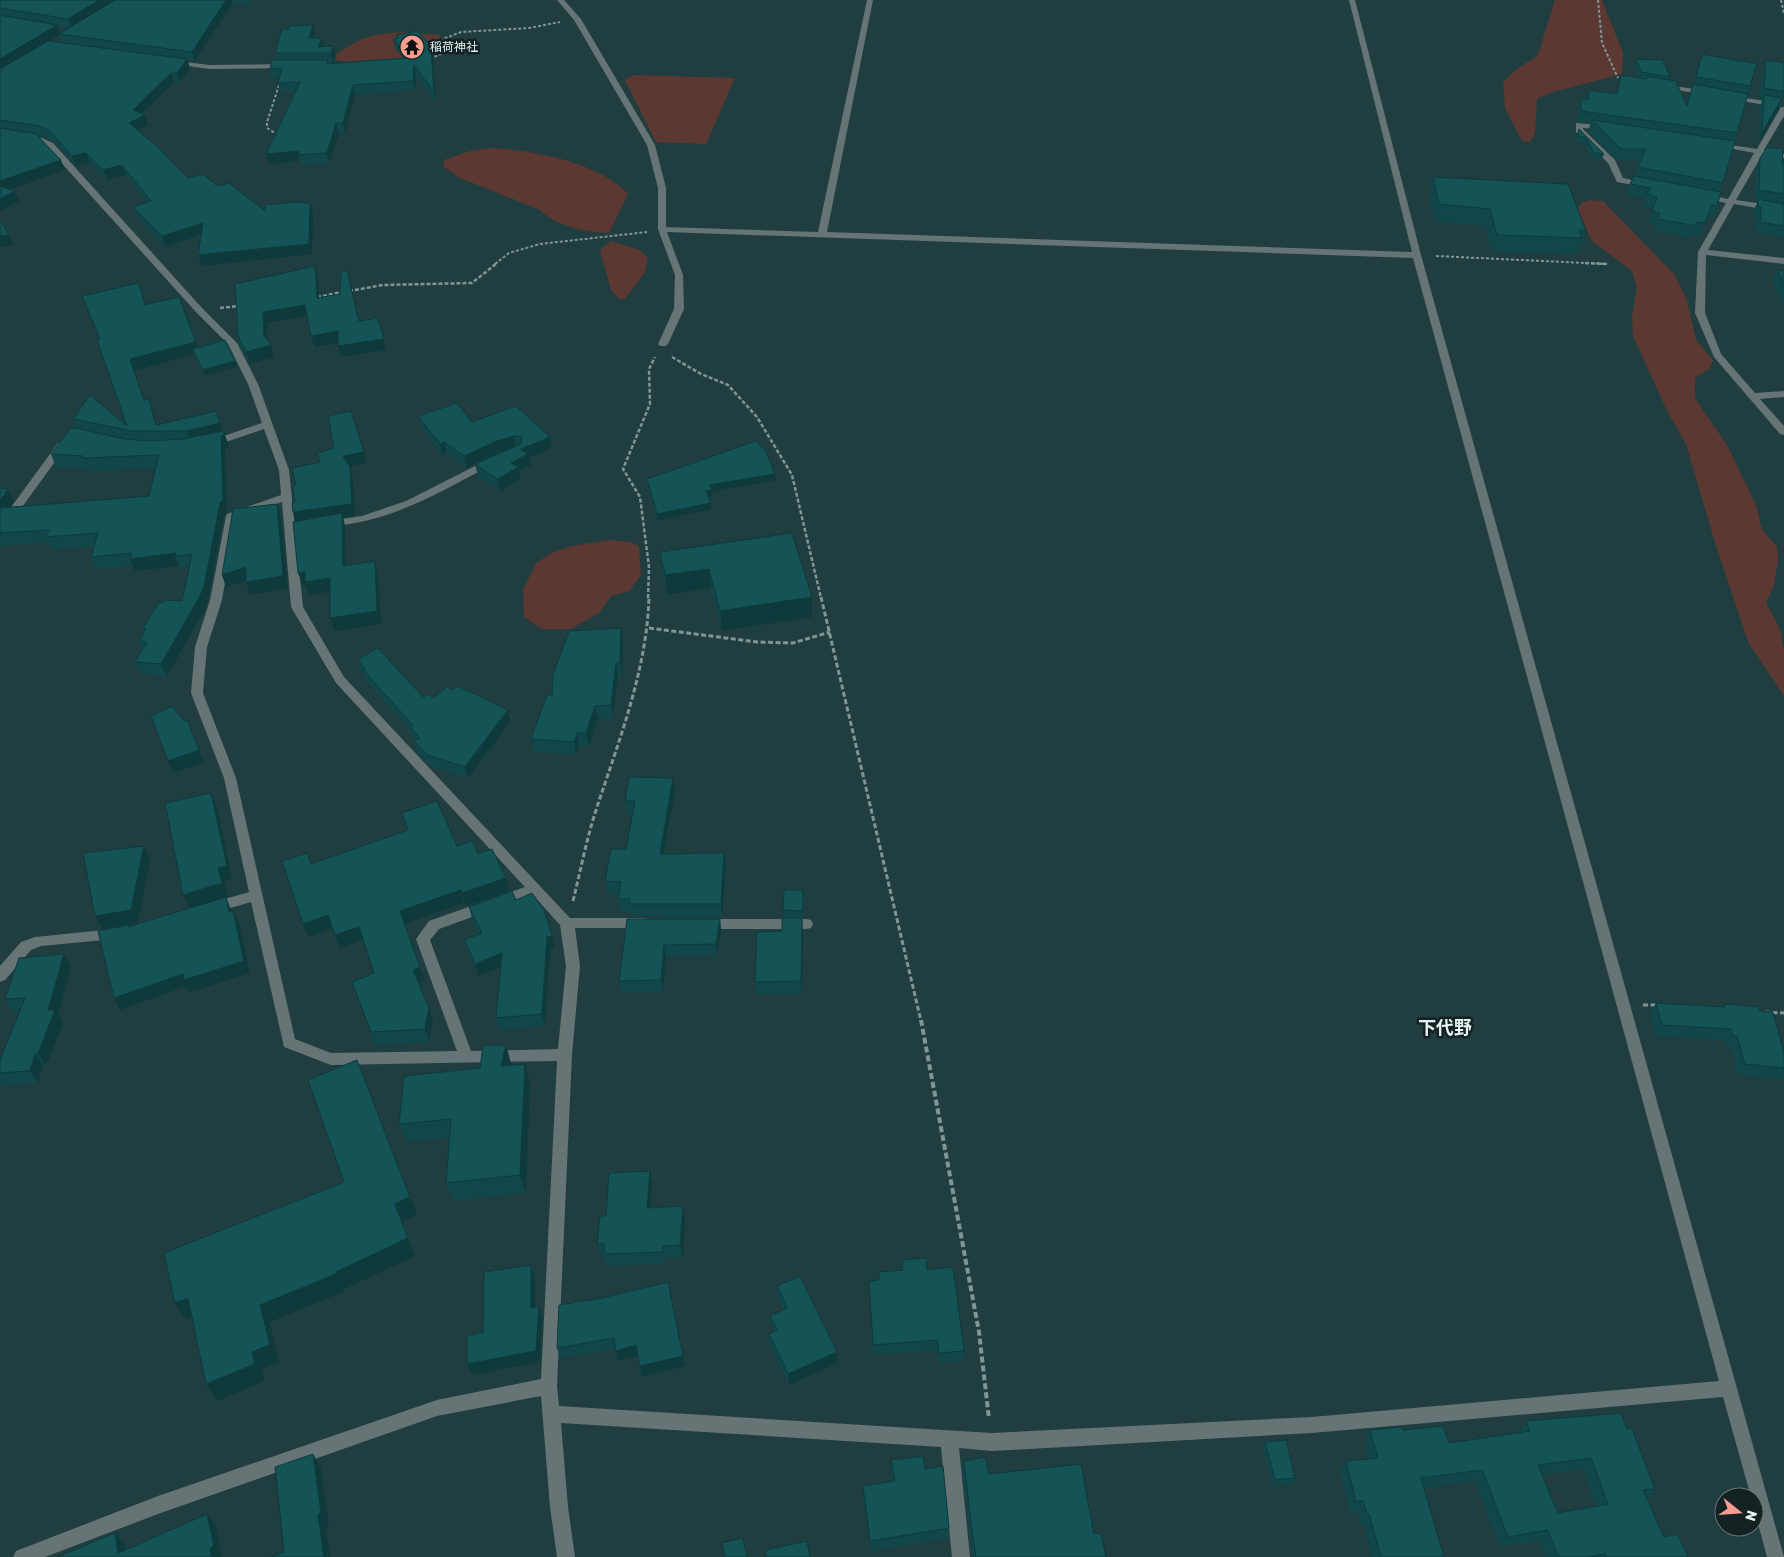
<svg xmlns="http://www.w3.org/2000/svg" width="1784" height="1557" viewBox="0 0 1784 1557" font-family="Rubik,'Noto Sans JP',sans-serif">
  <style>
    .green { fill: #5c3833 }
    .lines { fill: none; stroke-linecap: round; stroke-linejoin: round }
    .path-far3 { stroke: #7f9697; stroke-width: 2; stroke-dasharray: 3 2; stroke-linecap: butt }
    .path-far2 { stroke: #7f9697; stroke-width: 2.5; stroke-dasharray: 4 2; stroke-linecap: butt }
    .path-far1 { stroke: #7f9697; stroke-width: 3; stroke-dasharray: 5 2.5; stroke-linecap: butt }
    .path { stroke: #7f9697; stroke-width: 4; stroke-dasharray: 6 3; stroke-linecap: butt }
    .minor { fill: #677475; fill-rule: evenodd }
    .wall { fill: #11474a; fill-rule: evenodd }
    .shaded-wall { fill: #0e3a3c }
    .building { fill: #145356; stroke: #0e3a3c; fill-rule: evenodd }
    .labels { text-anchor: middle; stroke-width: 5; stroke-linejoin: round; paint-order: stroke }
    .far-poi-label { font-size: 12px; fill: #e3f3f4; stroke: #152223; text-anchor: start }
    .quarter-label { font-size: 18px; font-weight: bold; fill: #e3f3f4; stroke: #152223 }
  </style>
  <rect width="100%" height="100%" fill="#203e3f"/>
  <path class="green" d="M1555 0H1602L1623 53 1622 74 1553 92 1537 99 1535 133 1530 142 1522 141 1505 109 1503 83 1513 72 1538 55Z
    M402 32 440 35 438 51C419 67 361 65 336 60V55C364 35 369 35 402 32Z
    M633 75 735 78 706 144 656 142 625 80Z
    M493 148C533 150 601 163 628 194L609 233C588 232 555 226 540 210L458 177 443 166 444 160 470 151Z
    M1590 200 1603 201 1674 274 1687 300 1696 340 1713 360 1710 368 1695 378V398L1727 445 1756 505 1762 530 1777 547 1778 559 1774 585 1766 603 1780 629 1784 651V696L1748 642 1716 546 1686 444 1668 413 1633 336 1632 317 1637 287 1632 271 1592 241 1577 209 1583 202Z
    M611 241 640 250 648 258 645 272 625 299H619L611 290 600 250Z
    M610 540 630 542 639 546 641 575 629 591 611 596 599 613 571 629H542L524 617 523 590 536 563 552 553 571 546Z"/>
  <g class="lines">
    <path class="path-far3" d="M1598 0 1602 43 1618 78
      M1781 0 1784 13
      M430 59 443 53V39L461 32 529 28 560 22
      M278 135 267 128V122L280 82
      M1436 256 1607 264
      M495 264 509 253 540 244 647 232"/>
    <path class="path-far2" d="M1585 263 1607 264
      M349 291 383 285 472 283 497 263
      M317 297 343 292
      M220 308 239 306
      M672 357 701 374 728 385 757 417 792 475 821 598
      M648 598 649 567 640 497 623 469 650 404 649 369 655 357"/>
    <path class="path-far1" d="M821 597 921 1021
      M649 628 757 642 793 643 830 632
      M573 901C581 869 587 836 598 804 620 738 647 668 649 597
      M1643 1005H1657
      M1765 1012 1784 1013"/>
    <path class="path" d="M921 1020 979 1332 989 1419"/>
    <path class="minor" d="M557 0H564L581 19 655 145 666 188V227L818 232 867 0H873L827 232 1412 252 1349 0H1355L1421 255 1784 1557H1767L1754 1509V1497H1751L1723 1397 1312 1433 992 1451 959 1448 970 1557H952L941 1447 561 1423 568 1507 575 1557H557L550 1507 541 1396 437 1416 158 1514 45 1557H13L16 1551 158 1496 437 1400 541 1379 557 1061 331 1065 284 1047 251 902 213 913 208 912 206 908 208 904 249 892 224 778 191 693 195 647 210 600 226 516 227 514 281 495 279 470 264 429 214 446H206V442L262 423 248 384 228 344 196 312 47 147 40 142 0 135V131L42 138 53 143 202 308 237 343 258 384 289 470 303 607 344 677 570 918H642L647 919 649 923 647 927 642 928H575L580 966 572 1055 557 1386 559 1406 992 1433 1312 1417 1719 1381 1413 258 667 232 683 275 684 309 668 344 666 346H660L658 344 674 309 675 275 658 229V188L647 145 574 20ZM282 502 291 607 336 683 525 887 429 921 416 939 457 1051 331 1053 295 1039 236 778 203 693 207 647 222 600 236 518ZM533 895 560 925 566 966 558 1049 471 1051 430 940 439 929Z
      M169 60 210 65 287 64 291 66 287 68 210 69 172 64H169Z
      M1660 84 1708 91 1712 93 1708 95 1663 88H1660Z
      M1727 95 1777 103 1781 105 1777 107 1730 99 1726 97Z
      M1781 107H1784V116L1764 150 1784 154V158L1762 155 1736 200 1784 207V213L1734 204 1708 250 1784 258V264L1706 255 1705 313 1721 354 1755 393 1784 391V397L1760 399 1784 426V435L1780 434 1714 357 1695 313 1698 252 1726 203 1699 197 1703 194 1728 199 1754 153 1714 145 1718 143 1757 149Z
      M1576 123 1610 126 1611 128 1607 130 1583 128V129L1615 160 1623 178 1649 184V188L1617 182 1608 163 1576 132Z
      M62 442 67 445 20 510H12V506L58 443Z
      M491 458 495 459V463C446 489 398 518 343 525 336 526 327 529 322 524L327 521 362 516 406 501Z
      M705 919H806L811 920 813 924 811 928 806 929H705L700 928 698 924 700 920Z
      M114 929 119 930 121 934 119 938 114 939 41 946 31 950 5 980 0 982V966L21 942 35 937Z"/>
  </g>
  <path class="wall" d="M0 0H252L251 3 232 4 194 61 187 60 190 68 180 82H174L142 114 145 115 148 125 137 130 188 178 217 186 265 211 313 214 312 254 202 266 198 255 201 235 165 247 137 217 133 207 147 202 126 175 107 180 90 163 76 166 54 141 42 136 37 135 65 170 10 189 19 201 0 211ZM58 26 70 28 61 34ZM59 35 62 42 50 41Z
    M313 25 315 34 314 38 335 55 333 61 329 62V63L403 58 395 48 393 39 397 38 396 35 433 56 436 102 416 75 415 90 355 95 345 133H339L329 163 301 165 300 161 269 164 266 154 295 92H280L278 83 279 78 272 79 270 69 277 60 275 53 288 29Z
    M1702 54 1750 86 1734 141 1723 183 1720 191 1717 206 1713 218 1708 217 1700 235 1693 234 1692 238 1654 230 1656 225 1648 223 1653 208 1643 206 1645 199 1626 195 1630 184 1635 176 1641 161 1617 160 1588 131 1591 123 1578 122V109L1581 99 1586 100 1589 90 1616 94 1621 75 1639 78 1634 65 1636 59 1670 77V80L1687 105Z
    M1766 60 1784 63V96L1778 109 1758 144 1760 106 1763 99 1760 98 1762 70Z
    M1579 129 1604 154 1602 159H1592L1584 143H1576L1577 134Z
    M1760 158 1782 164 1784 159V237L1755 232 1756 218 1754 217V210L1758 201 1755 200 1756 168Z
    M1433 177 1586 231 1581 247H1579L1577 254 1492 252 1485 226 1435 221 1429 193Z
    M315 266 318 277 319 297 359 321 386 350 341 357 338 343 315 347 308 316 267 323V340L274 357 250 364 239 344 236 332H238Z
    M1777 270 1784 271V303L1772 281Z
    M139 283 146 305 198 347 235 361 237 367 205 376 194 354 134 371 144 400 153 411 157 425 216 411 229 447 225 448 227 512 224 516 208 600 205 609 167 676 140 674 135 662 142 649 139 641 144 632 143 628 162 603 182 601 189 567 180 568 179 566 135 571 133 566 96 569 91 557 94 546 52 549 49 542 2 546 0 549V488L14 501 9 507 149 496 156 468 87 471 86 468 56 467 51 454 76 428 73 419 127 426 99 339 82 296Z
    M516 406 552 448 529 458 531 465 519 471 521 479 500 491 478 476 475 464 509 450 499 452 466 468 446 453 442 455 421 427 418 416 472 422Z
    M647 479 776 480 712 492V496L708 497 711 503V510L658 520 648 486Z
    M792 533 812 617 722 631 711 588 667 595 662 571 660 552Z
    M623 641 622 676H618L613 718 598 719 589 746H579L576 755 534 752 531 739Z
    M358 659 423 697 433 698 510 722 468 778 430 766 418 753 414 741H415L413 738 410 730 367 681 365 676 361 671Z
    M675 790 664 854 724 853 726 866 722 917 631 916 630 912H621L618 899 619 894H607L605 881 626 849 633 813H627L625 801Z
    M402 813 457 846 478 854 509 891 466 906 464 903 405 924 425 980 418 983 433 1021 429 1042 375 1045 352 982 374 973 363 940 340 948 332 928 308 937 303 924 307 853 311 864 407 830Z
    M804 897 803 917H784L783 910Z
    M516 900 555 948 550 949 545 1026 499 1030 496 1018 501 967 478 976 468 952 464 940 479 934 472 919 469 907Z
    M627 919H720L721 931 717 955 666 956 663 992H622L619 981Z
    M803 931 802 994H757L755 982Z
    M71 967 58 1014 63 1023 46 1066H43L38 1083 2 1086 0 1082V1060L20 1011 13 1012 5 999Z
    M1656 1003 1723 1006 1724 1004 1760 1011 1784 1052V1075L1781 1079 1738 1075 1731 1047 1726 1046 1724 1040 1656 1036 1650 1014Z
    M506 1045 511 1064V1065L525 1064 530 1083 526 1193 453 1201 446 1183 450 1138 406 1142 399 1124 480 1068Z
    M652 1183 651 1208 685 1218 683 1257 664 1258 665 1264 606 1266 604 1256H600L597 1244 606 1216Z
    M902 1260 927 1270 964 1351 963 1361 939 1363 937 1350 873 1355 869 1281 879 1280 902 1270Z
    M777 1286 837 1363 789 1385 770 1345 769 1334 773 1331 772 1327 770 1316 784 1310 778 1298Z
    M559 1305 685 1366 642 1377 638 1356 618 1361 615 1349 560 1358 557 1348Z
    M1526 1421 1627 1429 1655 1489 1647 1499 1664 1537 1688 1557H1546L1540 1541 1500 1547 1475 1481 1424 1488 1444 1557H1372L1364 1524 1361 1525 1358 1512 1350 1513 1340 1472 1346 1461 1369 1459 1365 1442 1370 1430H1403L1449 1443 1519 1433ZM1583 1469 1596 1506 1558 1513 1542 1475Z
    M1265 1442 1295 1478 1293 1484 1272 1485 1263 1448Z
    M891 1460 925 1469 949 1528 948 1538 871 1551 863 1497V1486L893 1482 891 1471Z
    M964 1461 1094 1534 1106 1557H973L970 1535 963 1473Z"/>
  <path class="shaded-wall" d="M99 0H117L72 28 68 19Z
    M226 0H231L232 4 194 61 192 52Z
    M57 25 61 34 0 71V59Z
    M313 25 315 34 311 47 309 38Z
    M322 38 324 47H318Z
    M333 46 335 55 333 61 331 53Z
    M431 46 433 56 436 102 434 92Z
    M187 59 190 68 180 82 177 73Z
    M414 65 416 75 415 90 413 81Z
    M171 73 174 82 136 119 133 110Z
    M353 85 355 95 345 133 343 123Z
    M1782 98 1778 109 1758 144 1762 133Z
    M145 115 148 125 132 133 129 123Z
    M336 123 339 133 329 163 327 153Z
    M299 151 298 155 300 161 269 164 266 154Z
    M86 153 90 163 76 166 72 156Z
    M61 160 65 170 0 193V181Z
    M122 165 126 175 107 180 103 170Z
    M15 191 19 201 0 211V199Z
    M310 204 313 214 312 254 202 266 198 255Z
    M203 223 206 233 165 247 162 236Z
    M9 235 13 245 0 247V236Z
    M315 266 318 277 320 309 317 298Z
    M305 305 308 316 267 323 268 346 271 345 274 357 250 364 246 352 264 335 263 312Z
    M338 331 341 343 315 347 311 336Z
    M384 339 386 350 341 357 338 346Z
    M196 342 199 353 192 349 194 354 134 371 130 359Z
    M235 361 237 367 205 376 203 370Z
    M149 399 153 411 158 431 156 425Z
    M220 423 224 434 191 442 187 431Z
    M225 435 229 447 225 448 227 512 224 516 208 600 205 609 167 676 161 664 220 503 221 436Z
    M514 436 516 448 499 452 466 468 464 456 497 441Z
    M550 437 552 448 529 458 531 465 519 471 521 479 500 491 497 479 511 463 521 449Z
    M444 442 446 453 442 455 440 444Z
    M364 452 367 463 346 468 343 456Z
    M350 467 353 479 355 516 343 517 345 526 346 580 297 524 293 512Z
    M775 474 776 480 712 492V496L706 497V491L710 485Z
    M8 489 14 501 1 521 0 501Z
    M711 503V510L658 520 657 514Z
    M277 504 281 516 288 588 250 595 246 582Z
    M176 553 175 556 179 566 135 571 130 559Z
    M375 561 378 574 381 624 334 631 330 618Z
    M246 567 250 580 226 587 222 575Z
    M709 569 711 588 667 595 665 575Z
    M305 572 330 578 334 591 309 595 306 585 303 586 298 573Z
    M812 597V617L722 631 720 611Z
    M621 628 623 641 622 676 620 663Z
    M616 663 618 676 613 718 611 705Z
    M595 706 598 719 589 746 586 733Z
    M508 710 510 722 468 778 465 767Z
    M187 720 204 762 173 773 168 761Z
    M577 733 579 746 576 755 574 742Z
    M673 778 675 790 661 867 660 854Z
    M211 793 217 806 232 879 224 881 228 896 189 908 183 895 218 868Z
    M144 846 150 860 138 923 102 929 95 916Z
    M724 853 726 866 722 917 721 904Z
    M506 878 509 891 466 906 462 893Z
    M461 890 464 903 404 924 400 911Z
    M226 897 231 910 235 924 229 912Z
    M233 911 239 923 250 973 190 992 187 986 120 1010 114 998Z
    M328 915 333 928 308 937 303 924Z
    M802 918 803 931 802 994 801 981Z
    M720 919 721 931 717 955 716 944Z
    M359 927 363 940 340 948 335 935Z
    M552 936 555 948 550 949 545 1026 542 1014 547 937Z
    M664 945 666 956 663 992 661 980Z
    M502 953 506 965 478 976 475 964Z
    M64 954 71 967 58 1014 63 1023 46 1066 38 1054 48 1010Z
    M420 967 425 980 417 983 413 970Z
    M429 1008 433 1021 429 1042 425 1029Z
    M506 1045 511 1064 507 1085 501 1066Z
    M35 1054 43 1066 38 1083 30 1071Z
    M357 1060 417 1215 402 1222 415 1256 344 1289 345 1291 270 1322 279 1362 262 1369 265 1381 217 1401 206 1384 252 1352 260 1305 336 1272 395 1204Z
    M525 1064 530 1083 526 1193 520 1175Z
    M650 1171 652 1183 650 1220 647 1208Z
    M683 1206 685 1218 683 1257 680 1245Z
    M531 1265 535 1277V1319L531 1308Z
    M668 1282 685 1366 642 1377 640 1366Z
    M188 1298 198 1316 186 1320 175 1303Z
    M539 1307 542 1318 540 1362 472 1375 467 1364Z
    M636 1345 639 1356 618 1361 616 1351Z
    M837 1352V1363L789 1385 788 1374Z
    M313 1454 321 1468 329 1526 326 1527 330 1557H324L318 1514Z
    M207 1514 216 1526 222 1557H212L210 1548Z
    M115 1533 125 1544 127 1557 118 1553Z"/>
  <path class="building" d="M0 0H99L68 19 0 8Z
    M115 0H226L192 52 59 34Z
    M0 15 57 25 0 59Z
    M313 25 309 38H322L318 47 333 46 331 53H275L282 29H288L289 26Z
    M418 31 431 46 434 92 414 65 413 81 353 85 343 123H336L327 153 298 155 299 151 266 154 300 82 278 83 282 68 270 69 272 60H328L327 64 408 58 393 39 398 38 396 35Z
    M48 41 187 59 177 73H171L133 110 145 115 129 123 157 146 188 178 203 174 217 186 229 183 265 211V205L298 202 310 204 309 244 198 255 203 223 162 236 133 207 151 201 122 165 103 170 86 153 72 156 50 131 39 126 0 120V69Z
    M1702 54 1757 64 1750 86 1696 77Z
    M1636 59 1663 60 1670 77 1641 72Z
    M1766 60 1784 63V92L1764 88Z
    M1621 75 1647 79 1646 76 1676 81 1687 106 1693 84 1748 94 1737 133 1581 111V99L1588 100 1589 90 1617 94Z
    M1764 95 1782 98 1762 133Z
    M1592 120 1735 141 1723 183 1638 167 1646 149H1621Z
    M0 128 36 134 61 160 0 181Z
    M1579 129 1604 154 1594 153 1585 137H1578Z
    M1767 147 1783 149 1782 164 1784 159V194L1759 190 1760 158Z
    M1634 176 1721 192 1717 206 1712 205 1705 223 1696 222V226L1658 219 1660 213 1652 211 1657 197 1647 194 1650 188 1630 184Z
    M1433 177 1568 184 1586 231 1579 230 1582 238 1497 235 1490 209 1439 204Z
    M0 186 15 191 0 199Z
    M1758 199 1784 204V226L1760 222 1761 207H1758Z
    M0 219 9 235 0 236Z
    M315 266 317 298 340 294 341 272 347 271 359 321 378 318 384 339 338 346V331L311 336 305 305 263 312 264 335 271 345 246 352 236 332H238L235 284Z
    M1777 270 1784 271V284Z
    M139 283 145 305 179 297 196 342 130 359 144 400 149 399 156 425 216 411 220 423 187 431H132L73 419 90 395 127 426 97 340 100 339 82 296Z
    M225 340 235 361 203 370 192 349Z
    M457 403 472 422 516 406 550 437 521 449 528 454 511 463 519 467 497 479 475 464 521 444 522 437 514 436 497 441 464 456 444 442 440 444 418 416Z
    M351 411 364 452 343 456 350 467 352 504 293 512 292 503 295 502 293 485H296L292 468 320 462 317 453 334 448 328 416Z
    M75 428 125 439 150 441 183 439 223 431 225 435 221 436 223 500 220 503 204 587 200 596 161 664 135 662 147 642 139 641 146 629 143 628 158 603H162L164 600 182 601 192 554 175 556 176 553 130 559 131 553 91 557 98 533 46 537 49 530 0 533V508L149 496 159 455 82 458 83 456 51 454 70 429Z
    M756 441 765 450 775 474 710 485 712 490 706 491 711 503 657 514 647 479Z
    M0 488 8 489 0 501Z
    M277 504 283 576 246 582V567L222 575 233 509Z
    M342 513 343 566 375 561 377 611 330 618V578L305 582V572L298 573 293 522Z
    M792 533 812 597 720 611 709 569 665 575 660 552Z
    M621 628 620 663H616L611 705 595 706 586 733H577L574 742 531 739 547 695H552L553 675 569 631Z
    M378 648 423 697 428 694 433 698 447 687 453 690 458 686 508 710 465 767 427 755 414 741 420 738 410 727 413 725 363 670 365 669 358 659Z
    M172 706 184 721 187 720 199 750 168 761 151 716Z
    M629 777 673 778 660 854 724 853 721 904H629L630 899H618L621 882 605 881 611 849H626L635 801H625Z
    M211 793 227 866 218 868 222 883 183 895 165 803Z
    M437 801 457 846 472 841 478 854 492 849 506 878 462 893 461 890 400 911 420 967 413 970 429 1008 425 1029 371 1032 352 982 374 973 359 927 335 935 328 915 303 924 282 861 307 853 311 864 408 830 402 813Z
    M144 846 131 910 95 916 83 853Z
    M784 890H803V911L783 910Z
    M512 891 516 900 532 893 544 910 552 936 547 937 542 1014 496 1018 502 953 475 964 464 940 482 933 469 907Z
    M226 897 229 912 233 911 244 961 184 980 183 974 114 998 98 931 128 925V927Z
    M782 918H802L801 981 755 982 757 932 782 931Z
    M627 919H720L716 944 664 945 661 980 619 981Z
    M64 954 48 1010H55L38 1054H35L30 1071 0 1073V1060L25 998 5 999 19 958Z
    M1656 1003 1725 1007 1724 1004 1759 1007 1760 1011 1773 1012 1784 1052V1068L1745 1064 1737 1036 1733 1035 1731 1029 1662 1025Z
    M483 1045H506L501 1066 525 1064 520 1175 446 1183 451 1119 399 1124 404 1076 480 1068Z
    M357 1060 410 1197 395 1204 408 1238 336 1272V1274L260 1305 270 1345 252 1352 255 1364 206 1384 188 1298 175 1303 164 1253 344 1182 308 1080Z
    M650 1171 647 1208 683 1206 680 1245 662 1246 663 1252 604 1254V1244H597L600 1216H606L609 1173Z
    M926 1258 927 1270 953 1267 964 1351 939 1353 937 1340 873 1345 869 1281 879 1280V1272L903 1270 902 1260Z
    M531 1265V1308L539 1307 536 1351 467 1364V1336L483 1332 484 1272Z
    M800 1276 837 1352 788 1374 769 1334 777 1330 770 1316 787 1308 777 1286Z
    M668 1282 683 1356 640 1366 636 1345 616 1351 614 1338 557 1348 559 1305 602 1298Z
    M1621 1413 1627 1429H1632L1655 1489 1643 1490 1664 1537 1678 1534 1688 1557H1606L1605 1554 1588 1557H1559L1547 1530 1508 1537 1482 1470 1421 1478 1444 1557H1381L1369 1514H1367L1363 1501 1356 1502 1346 1461 1378 1458 1370 1430 1402 1427 1403 1430 1443 1426 1449 1443 1530 1431 1526 1421ZM1591 1458 1608 1504 1558 1513 1538 1465Z
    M1286 1440 1295 1478 1275 1480 1265 1442Z
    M313 1454 321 1513 318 1514 324 1557H271L284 1552 275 1467Z
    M923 1456 925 1469 943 1466 949 1528 870 1541 863 1486 895 1481 891 1460Z
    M985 1457 989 1474 1081 1464 1094 1534 1101 1533 1106 1557H976L971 1523 964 1461Z
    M207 1514 214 1546 210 1548 212 1557H57L115 1533 118 1553Z
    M743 1538 747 1557H725L722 1543Z
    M807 1541 810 1557H766V1550Z"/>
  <defs>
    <symbol id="temple-disc" viewBox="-11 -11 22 22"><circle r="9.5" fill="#f59d8f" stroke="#152223"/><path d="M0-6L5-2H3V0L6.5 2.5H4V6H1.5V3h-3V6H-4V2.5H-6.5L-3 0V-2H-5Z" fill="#111"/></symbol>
  </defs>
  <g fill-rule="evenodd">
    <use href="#temple-disc" x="398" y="33" width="28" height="28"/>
  </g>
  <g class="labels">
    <g class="far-poi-label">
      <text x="430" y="51">稲荷神社</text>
    </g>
    <g class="quarter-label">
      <text x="1445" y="1034">下代野</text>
    </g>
  </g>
  <g transform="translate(1739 1512) rotate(107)"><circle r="24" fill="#152223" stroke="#677677"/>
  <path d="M0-4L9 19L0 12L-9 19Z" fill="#f59d8f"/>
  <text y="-8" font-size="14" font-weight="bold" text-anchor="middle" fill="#e3f3f4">N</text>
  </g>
</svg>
